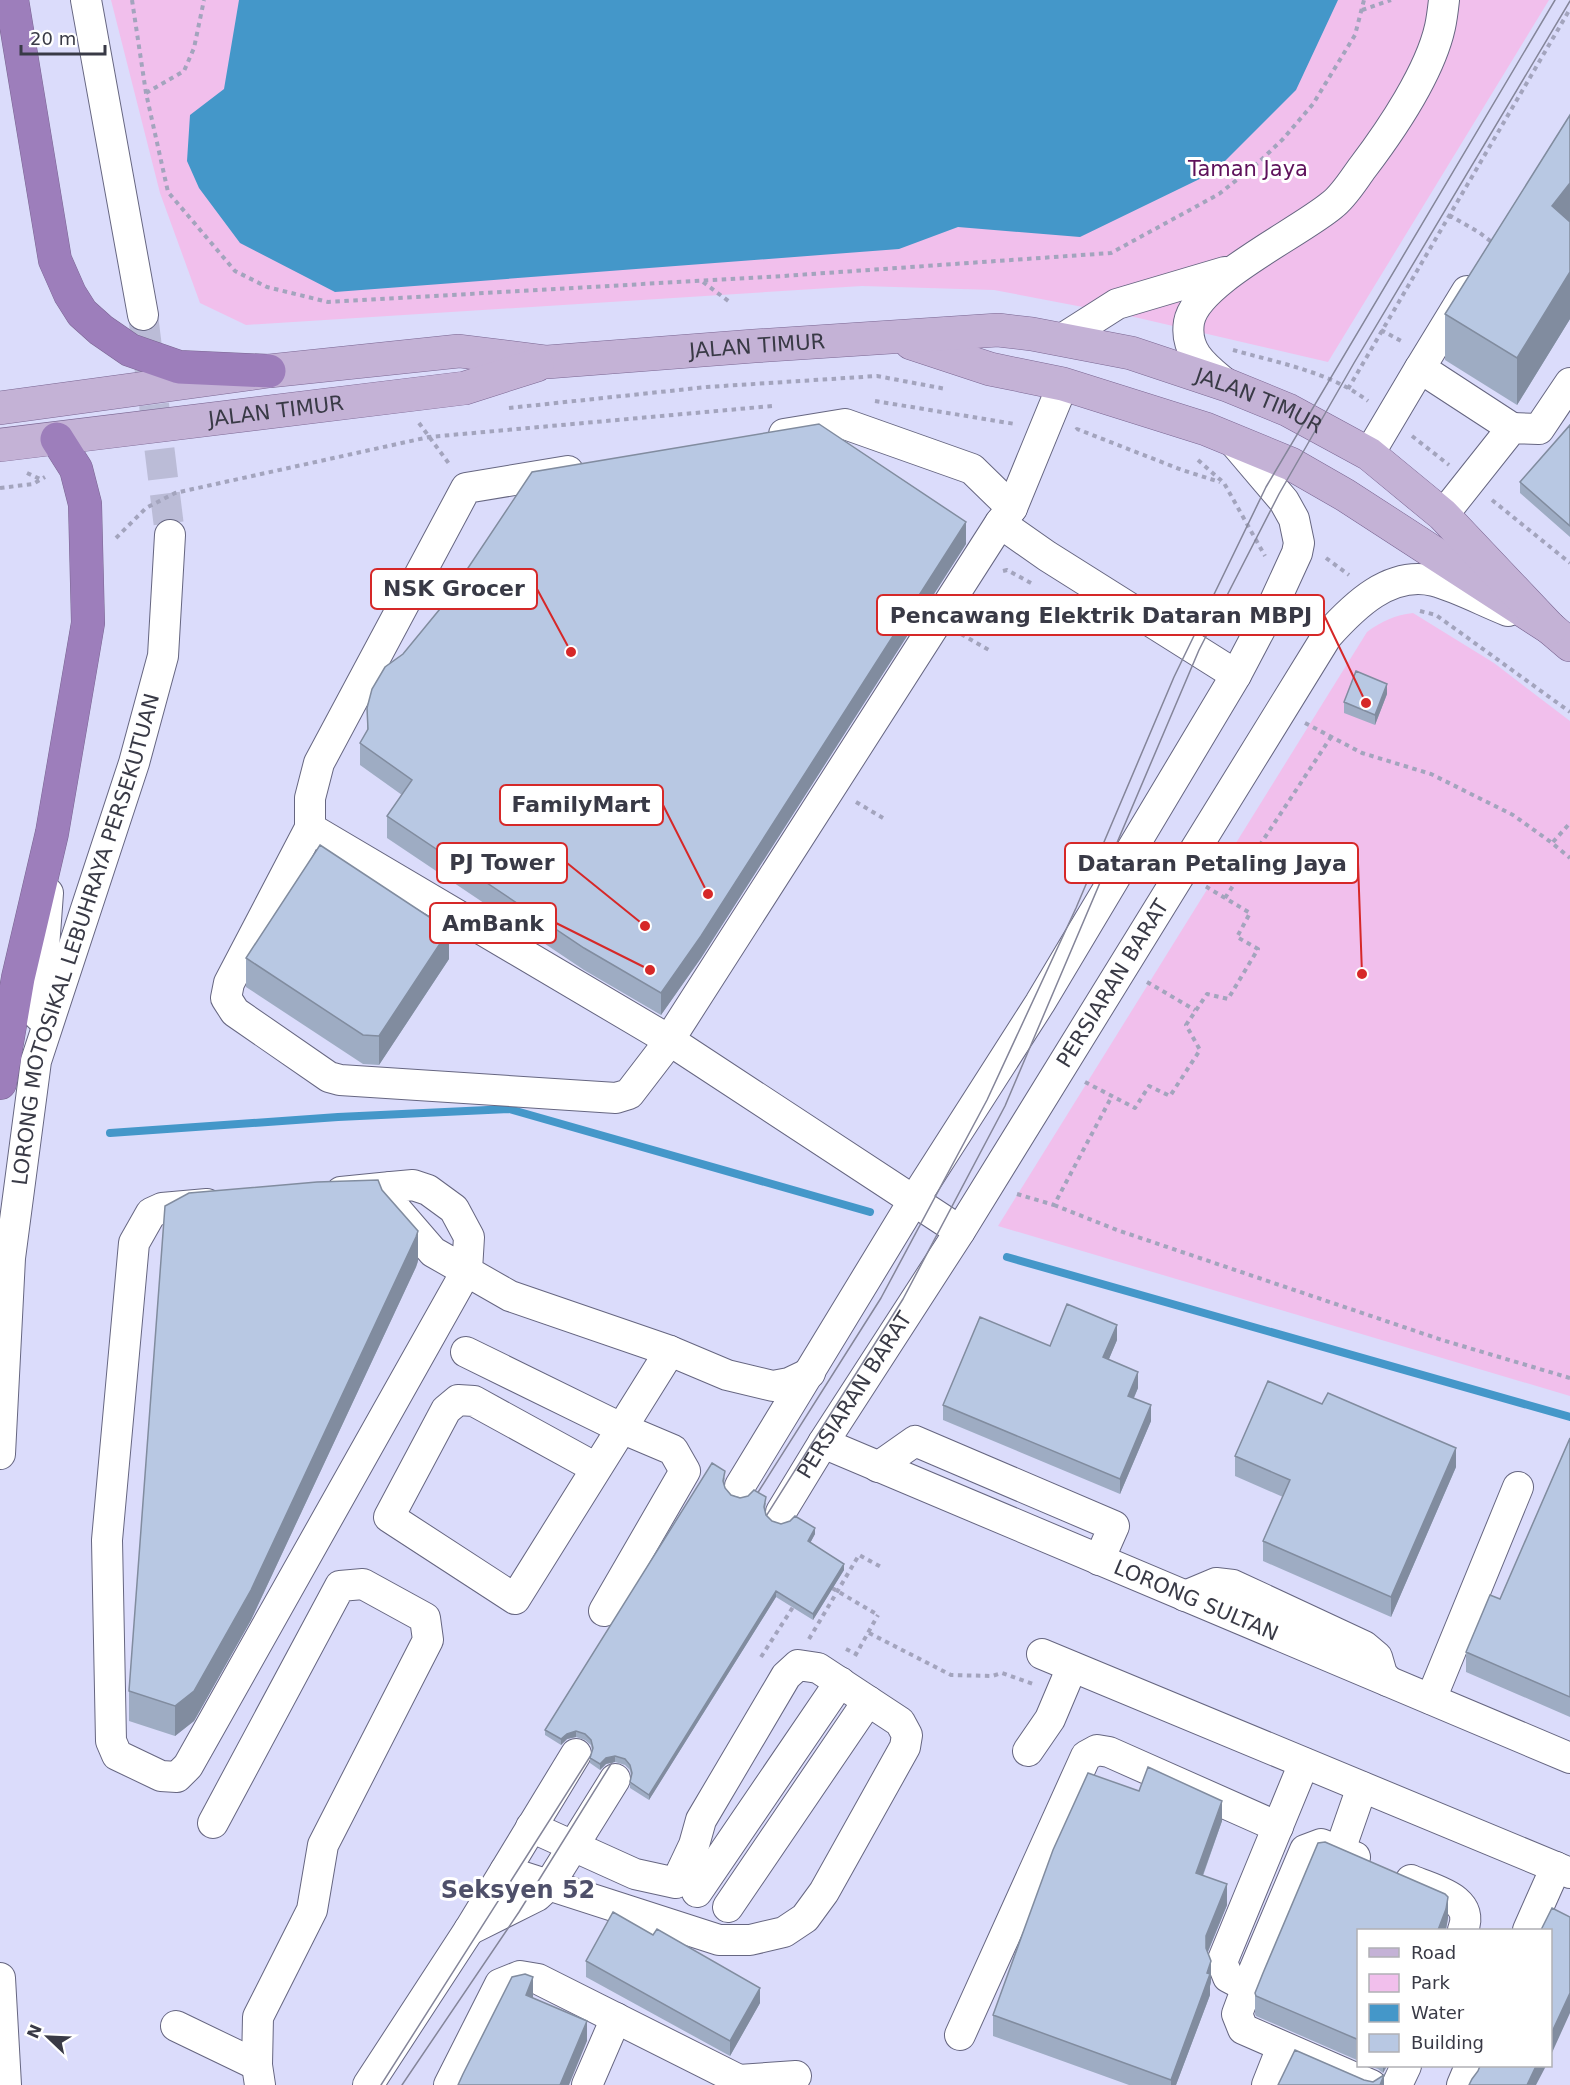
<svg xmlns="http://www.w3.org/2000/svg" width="1570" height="2085" viewBox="0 0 1570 2085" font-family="'DejaVu Sans',sans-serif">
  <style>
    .green { fill: #f1bfec }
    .water { fill: #4497c9 }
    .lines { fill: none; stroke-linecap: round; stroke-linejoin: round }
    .stream { stroke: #4497c9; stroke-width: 8 }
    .minor-tunnel { stroke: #bbbcd7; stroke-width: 30; stroke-dasharray: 30 15; stroke-linecap: butt }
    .minor-casing { stroke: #666681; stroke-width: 32 }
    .major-casing { stroke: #7a6692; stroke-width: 34 }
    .highway-casing { stroke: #7a6692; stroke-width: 34 }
    .path { stroke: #a3a4bd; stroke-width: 4; stroke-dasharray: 4.5 4.5; stroke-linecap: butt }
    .minor { stroke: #fff; stroke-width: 30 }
    .major { stroke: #c4b2d6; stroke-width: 33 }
    .highway { stroke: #9d7ebb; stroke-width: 33 }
    .tram { stroke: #848599; stroke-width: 1.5 }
    .path-bridge { stroke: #a3a4bd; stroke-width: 4; stroke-dasharray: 4.5 4.5; stroke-linecap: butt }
    .wall { fill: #9eacc3 }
    .shaded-wall { fill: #818c9f }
    .building { fill: #b8c8e3; stroke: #818c9f; stroke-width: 1.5 }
    .labels { text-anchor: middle; stroke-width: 6; stroke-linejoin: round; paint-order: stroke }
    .park-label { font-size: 21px; fill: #5e115b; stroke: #fff }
    .street-label { font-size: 21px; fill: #393a46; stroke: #fff }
    .quarter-label { font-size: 24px; font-weight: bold; fill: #4f506a; stroke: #fff }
    .leader { fill: none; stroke: #d62828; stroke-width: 2 }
    .callout-dot { fill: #d62828; stroke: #fff; stroke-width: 2 }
    .callout { fill: #fff; stroke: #d62828; stroke-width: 2 }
    .callout-label { font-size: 22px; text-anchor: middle; font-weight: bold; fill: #393a46 }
  </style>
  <rect width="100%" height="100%" fill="#dbdcfb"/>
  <path class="green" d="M111 0H1549L1328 362 1130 316 994 290 862 286 246 325 200 303 160 193Z
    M1413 613 1494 663 1570 721V1396L998 1226 1367 632C1382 621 1395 615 1413 613Z"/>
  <path class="water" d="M239 0H1338L1296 90 1214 172 1080 237 958 227 899 249 335 292 240 243 199 188 187 161 190 115 224 89Z"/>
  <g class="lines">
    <path class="stream" d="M110 1133 338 1117 509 1109 870 1212
      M1007 1257 1570 1417"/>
    <path class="minor-tunnel" d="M143 315 170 535"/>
    <defs>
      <g id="minor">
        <path d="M86 0 143 315"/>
        <path d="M1062 339 1117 304 1225 272"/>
        <path d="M1420 368 1467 291"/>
        <path d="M1227 385C1207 368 1184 353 1189 322 1196 281 1299 233 1332 205 1344 196 1354 179 1363 167 1391 130 1430 72 1440 27 1442 18 1443 9 1444 0"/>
        <path d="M784 434 845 424 972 469 1012 508"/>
        <path d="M1369 454 1420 368 1512 428"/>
        <path d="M568 471 466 488 319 763 310 798V828L229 983 226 998 235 1012 329 1077 340 1080 616 1098 629 1094 662 1051 1000 523 1012 508 1063 384"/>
        <path d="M1443 515 1512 428 1539 429 1570 383"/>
        <path d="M1000 523 1047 556 1236 675"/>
        <path d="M310 828 669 1040 960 1231"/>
        <path d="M39 1016 48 893"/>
        <path d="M341 1192 391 1187"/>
        <path d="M207 1204 162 1208 151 1213 134 1243 107 1540 111 1741 117 1755 161 1776 177 1777 188 1766 467 1270 469 1237 454 1209 428 1190 413 1185 391 1187 395 1208 433 1252 510 1296 670 1351 727 1375 773 1386 789 1383 810 1373"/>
        <path d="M466 1352 621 1428 673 1450 685 1471 604 1611"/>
        <path id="s1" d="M823 1443 1570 1758"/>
        <path id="s2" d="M0 1454 10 1258 36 1061 134 763 163 656 170 535"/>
        <path d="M878 1467 915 1441 1114 1526 1099 1560"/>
        <path d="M596 1468 474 1401 458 1400 446 1410 389 1517 515 1599 670 1351"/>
        <path d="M740 1486 914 1200 1040 1003 1236 675 1275 601 1297 553 1299 543 1294 519 1284 501 1233 441"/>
        <path id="s3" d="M781 1512 823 1443 960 1231 1327 636C1354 606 1390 570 1434 581 1457 587 1485 602 1508 611"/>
        <path d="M1185 1596 1216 1583 1233 1585 1364 1646 1377 1657 1382 1674 1388 1681"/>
        <path d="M1042 1654 1570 1873"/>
        <path d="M1431 1699 1518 1487"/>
        <path d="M1028 1751 1050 1719 1072 1667"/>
        <path d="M213 1823 340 1586 363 1584 425 1618 428 1640 323 1845 312 1910 258 2017 257 2065 260 2085"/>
        <path d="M1340 1850 1362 1787"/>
        <path d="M1355 1857 1321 1844 1305 1850 1247 1987 1237 2014 1243 2029 1371 2085"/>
        <path d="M505 1871 719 1940H750L784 1932 805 1918 824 1892 905 1747 907 1735 900 1722 818 1668 798 1665 786 1676 701 1820 694 1845 676 1883 635 1874 531 1827"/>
        <path d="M1411 1880C1433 1890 1476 1898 1463 1930"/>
        <path d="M697 1892 840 1682"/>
        <path d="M728 1907 868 1701"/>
        <path d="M469 1930 537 1896 549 1885 615 1779"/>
        <path d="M1528 1930 1556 1867"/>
        <path d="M0 1978 6 2085"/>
        <path d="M1247 1987 1228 1977 1222 1962 1304 1763"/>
        <path d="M176 2026 257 2065"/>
        <path d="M960 2035 1086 1756 1097 1750 1109 1752 1278 1827"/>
        <path d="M739 2080 796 2076"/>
        <path d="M368 2085 469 1930 576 1754"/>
        <path d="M449 2085 500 1984 520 1976 538 1979 739 2080 736 2085"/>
        <path d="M587 2085 616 2018"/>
        <path d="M1267 2085 1282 2047"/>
        <path d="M1397 2085 1406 2066"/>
        <path d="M1462 2085 1470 2066"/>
      </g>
      <g id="major">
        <path d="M911 343 990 369 1063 384 1206 429 1291 464 1345 495 1550 628 1570 645"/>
        <path id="s4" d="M0 408 269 371 459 351 547 362 754 346 998 330 1032 334 1131 353 1227 385 1288 410 1369 454 1443 515 1550 628"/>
        <path id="s5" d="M0 445 465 388 537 365"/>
      </g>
      <path id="highway" d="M12 0 55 260 70 294 82 313 101 330 130 350 179 367 269 371
        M0 1083 18 978 52 833 88 623 85 504 76 469 57 439"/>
    </defs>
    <use href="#minor" class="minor-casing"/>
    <use href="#major" class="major-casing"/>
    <use href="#highway" class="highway-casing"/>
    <path class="path" d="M132 0 146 93 168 192 235 271 267 287 328 302 783 276 1111 253 1219 194 1258 163 1283 139 1313 104 1355 35 1364 0
      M1362 10 1391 0
      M146 93 184 71 194 48 204 0
      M1449 215 1480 233 1494 244
      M703 282 731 303
      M1381 330 1403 342
      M1233 350C1279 363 1330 372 1368 401
      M1348 389 1570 9
      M875 401 1015 424
      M509 408 707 387 877 376 946 389
      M419 423 450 465
      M1076 430 1077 429 1182 470 1220 482
      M1412 436 1449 465
      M1198 460 1224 483 1265 556
      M27 473 40 479
      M0 488 33 484 45 477
      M1492 500 1570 563
      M116 538 146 508 175 493 429 437 772 406
      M1326 558 1349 575
      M1003 571 1007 570 1031 583
      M1420 611 1436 615 1570 712
      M961 634 989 650
      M1305 723 1362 753 1431 774 1513 815 1552 843 1570 858
      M856 802 883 818
      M1553 842 1570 823
      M1225 898 1331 737
      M1147 982 1195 1010
      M1085 1082 1135 1108 1149 1086 1170 1096 1200 1050 1186 1025 1207 994 1228 999 1258 949 1237 937 1250 913 1205 886
      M1017 1194 1054 1205 1112 1096
      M1054 1205 1117 1230 1442 1340 1570 1378
      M869 1633 951 1675 992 1676 1002 1673 1033 1684
      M809 1639 859 1555 883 1568
      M846 1649 856 1654
      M855 1656 878 1615
      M761 1657 793 1607"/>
    <use href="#minor" class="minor"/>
    <use href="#major" class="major"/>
    <use href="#highway" class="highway"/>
    <path class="tram" d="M750 1505 881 1298 987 1100 1076 908 1174 677 1266 487 1555 0
      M758 1529 903 1299 1005 1106 1199 650 1279 494 1354 363 1570 1
      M381 2085 600 1741
      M402 2085 519 1912 621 1748"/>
    <path class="path-bridge" d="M832 1588 878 1615"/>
  </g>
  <path class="wall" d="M1570 115V319L1517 405 1445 360V314Z
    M1570 425V537L1520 493V482Z
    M966 544 701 958 661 1015 584 970 387 838V816L402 795 360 765V743L367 731V708Z
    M1387 694 1375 725 1344 713V702Z
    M246 958 449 959 379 1065 363 1064 246 987Z
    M418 1261 416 1267 251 1620 194 1721 175 1736 129 1721V1691Z
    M1117 1340 1109 1359 1138 1388 1134 1398 1151 1421 1120 1494 943 1420V1405L1050 1346Z
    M1570 1438V1717L1466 1672V1652L1500 1599Z
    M1235 1456 1456 1467 1391 1617 1263 1561V1541L1283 1497 1235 1476Z
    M725 1477 724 1484 725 1488 731 1495 766 1503 765 1509 766 1515 772 1521 815 1534 810 1543 844 1570 813 1620 776 1597 649 1800 630 1788V1782L631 1776 630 1770 625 1765 615 1762 606 1764 600 1770 590 1763V1758L592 1751 591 1745 585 1740 576 1737 567 1739 561 1745 545 1735V1730Z
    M1139 1791 1222 1821 1203 1876 1227 1905 1208 1952 1211 1982 1210 1986V1995L1176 2085H1129L993 2036V2015Z
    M1325 1842 1445 1894 1448 1897V1918L1446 1930H1359V2061L1256 2016 1255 2014V1993L1263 1973 1318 1843Z
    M586 1961 760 2003 730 2056 586 1977Z
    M1369 2066H1387L1383 2073 1378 2069Z"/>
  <path class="shaded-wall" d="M1570 183V230L1552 206Z
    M1570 272V319L1517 405V358Z
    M966 522V544L701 958 661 1015V993Z
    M1387 684V694L1375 725V715Z
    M449 930V959L379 1065V1036Z
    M418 1231V1261L416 1267 251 1620 194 1721 175 1736V1706Z
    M1117 1325V1340L1103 1373V1357Z
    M1138 1372V1388L1128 1411V1396Z
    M1151 1405V1421L1120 1494V1479Z
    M1456 1448V1467L1391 1617V1597Z
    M815 1528V1534L808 1547V1541Z
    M844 1564V1570L813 1620V1614Z
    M776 1591V1597L649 1800V1795Z
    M576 1731V1737L567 1739 561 1745V1739L567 1734Z
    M615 1756V1762L606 1764 600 1770V1764L606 1758Z
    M1222 1801V1821L1196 1894V1873Z
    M1227 1884V1905L1206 1956V1936Z
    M1448 1897V1918L1446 1929V1930H1438Z
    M1211 1961V1982L1210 1986V1995L1176 2085H1171V2080Z
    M533 1977V1998L526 1995Z
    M760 1988V2003L730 2056V2041Z
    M1570 1993V2013L1551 2055V2034Z
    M587 2021V2041L569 2085H560Z
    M1383 2066H1387L1383 2073Z
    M1536 2066H1546L1536 2085H1527Z
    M1384 2075V2085H1380Z"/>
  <path class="building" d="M1570 115V183L1552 206 1570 222V272L1517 358 1445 314Z
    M819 424 966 522 701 936 661 993 584 948 387 816 412 780 360 743 368 729 367 708 372 689 385 667 403 654 444 604 532 472Z
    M1570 425V526L1520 482Z
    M1356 671 1387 684 1375 715 1344 702Z
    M320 845 449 930 379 1036 363 1035 246 958Z
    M378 1180 382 1190 418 1231 416 1237 251 1590 194 1691 175 1706 129 1691 165 1206 189 1193 317 1182Z
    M1067 1304 1117 1325 1103 1357 1138 1372 1128 1396 1151 1405 1120 1479 943 1405 980 1317 1050 1346Z
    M1268 1381 1322 1404 1328 1393 1456 1448 1391 1597 1263 1541 1290 1480 1235 1456Z
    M1570 1438V1697L1466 1652 1490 1595 1500 1599Z
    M712 1463 725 1471 723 1481 725 1488 731 1495 740 1498 748 1496 754 1490 766 1497 764 1507 766 1515 772 1521 781 1524 790 1521 795 1516 815 1528 808 1541 844 1564 813 1614 776 1591 649 1795 630 1782 632 1773 630 1765 625 1759 615 1756 606 1758 600 1764 590 1758 593 1748 591 1740 585 1734 576 1731 567 1734 561 1739 545 1730Z
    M1148 1767 1222 1801 1196 1873 1227 1884 1206 1936V1948L1211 1961 1207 1973 1210 1974 1171 2080 993 2015 1053 1850 1088 1773 1139 1791Z
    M1325 1842 1445 1894 1448 1897 1446 1909 1438 1930H1359V2040L1256 1996 1255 1993 1263 1973 1318 1843Z
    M1552 1908 1570 1917V1993L1551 2034V1930H1541Z
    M613 1912 653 1935 657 1929 760 1988 730 2041 586 1961Z
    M525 1974 533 1977 526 1995 587 2021 560 2085H458L463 2074 512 1977Z
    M1295 2050 1364 2080 1373 2082 1384 2075 1380 2085H1278Z
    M1480 2066H1536L1527 2085H1469L1472 2079 1478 2071Z"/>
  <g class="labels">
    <g class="park-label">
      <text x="1248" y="176">Taman Jaya</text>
    </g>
    <g class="street-label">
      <text dy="7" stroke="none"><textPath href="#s4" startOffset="762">JALAN TIMUR</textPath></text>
      <text dy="7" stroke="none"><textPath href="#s4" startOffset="1275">JALAN TIMUR</textPath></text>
      <text dy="7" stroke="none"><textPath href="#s5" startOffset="278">JALAN TIMUR</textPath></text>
      <text dy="7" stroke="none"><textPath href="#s2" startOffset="525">LORONG MOTOSIKAL LEBUHRAYA PERSEKUTUAN</textPath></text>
      <text dy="7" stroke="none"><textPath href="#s3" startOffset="624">PERSIARAN BARAT</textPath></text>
      <text dy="7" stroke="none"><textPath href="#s3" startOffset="138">PERSIARAN BARAT</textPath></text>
      <text dy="7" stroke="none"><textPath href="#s1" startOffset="405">LORONG SULTAN</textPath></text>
    </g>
    <g class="quarter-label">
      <text x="518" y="1898">Seksyen 52</text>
    </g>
  </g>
  <path class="leader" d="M571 652L537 589M1366 703L1324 615M708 894L663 805M645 926L567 863M1362 974L1358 863M650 970L556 923"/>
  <g class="callout-dot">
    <circle cx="571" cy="652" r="6"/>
    <circle cx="1366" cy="703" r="6"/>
    <circle cx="708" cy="894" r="6"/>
    <circle cx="645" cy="926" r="6"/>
    <circle cx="1362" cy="974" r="6"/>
    <circle cx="650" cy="970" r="6"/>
  </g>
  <g class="callout">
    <rect x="371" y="569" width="166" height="40" rx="6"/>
    <rect x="877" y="595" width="447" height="40" rx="6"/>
    <rect x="500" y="785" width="163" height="40" rx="6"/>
    <rect x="437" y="843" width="130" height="40" rx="6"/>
    <rect x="1065" y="843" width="293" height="40" rx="6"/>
    <rect x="430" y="903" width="126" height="40" rx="6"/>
  </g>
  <g class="callout-label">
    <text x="454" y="596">NSK Grocer</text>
    <text x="1101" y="623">Pencawang Elektrik Dataran MBPJ</text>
    <text x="581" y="812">FamilyMart</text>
    <text x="502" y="870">PJ Tower</text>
    <text x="1212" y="871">Dataran Petaling Jaya</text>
    <text x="493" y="931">AmBank</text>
  </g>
  <rect x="1357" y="1929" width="195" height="138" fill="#ffffff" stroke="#b0b0b5" stroke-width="1.5"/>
  <rect x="1369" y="1948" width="30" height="9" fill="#c4b2d6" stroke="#b0b0b5" stroke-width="1.5"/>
  <text x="1411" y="1959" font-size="18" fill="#393a46">Road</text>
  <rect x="1369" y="1974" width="30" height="18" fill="#f1bfec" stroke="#b0b0b5" stroke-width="1.5"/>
  <text x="1411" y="1989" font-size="18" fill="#393a46">Park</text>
  <rect x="1369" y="2004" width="30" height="18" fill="#4497c9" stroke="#b0b0b5" stroke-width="1.5"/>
  <text x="1411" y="2019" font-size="18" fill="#393a46">Water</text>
  <rect x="1369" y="2034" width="30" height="18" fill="#b8c8e3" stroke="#b0b0b5" stroke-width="1.5"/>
  <text x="1411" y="2049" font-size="18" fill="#393a46">Building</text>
  <g transform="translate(48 2037) rotate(293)" stroke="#ffffff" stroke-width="4.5" paint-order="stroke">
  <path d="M0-4.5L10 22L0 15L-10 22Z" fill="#393a46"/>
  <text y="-9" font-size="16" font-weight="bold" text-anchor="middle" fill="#393a46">N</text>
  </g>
  <path d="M21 45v9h84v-9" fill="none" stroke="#393a46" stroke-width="3"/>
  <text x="30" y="45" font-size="18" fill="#393a46" stroke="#ffffff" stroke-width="4.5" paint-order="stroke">20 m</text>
</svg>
